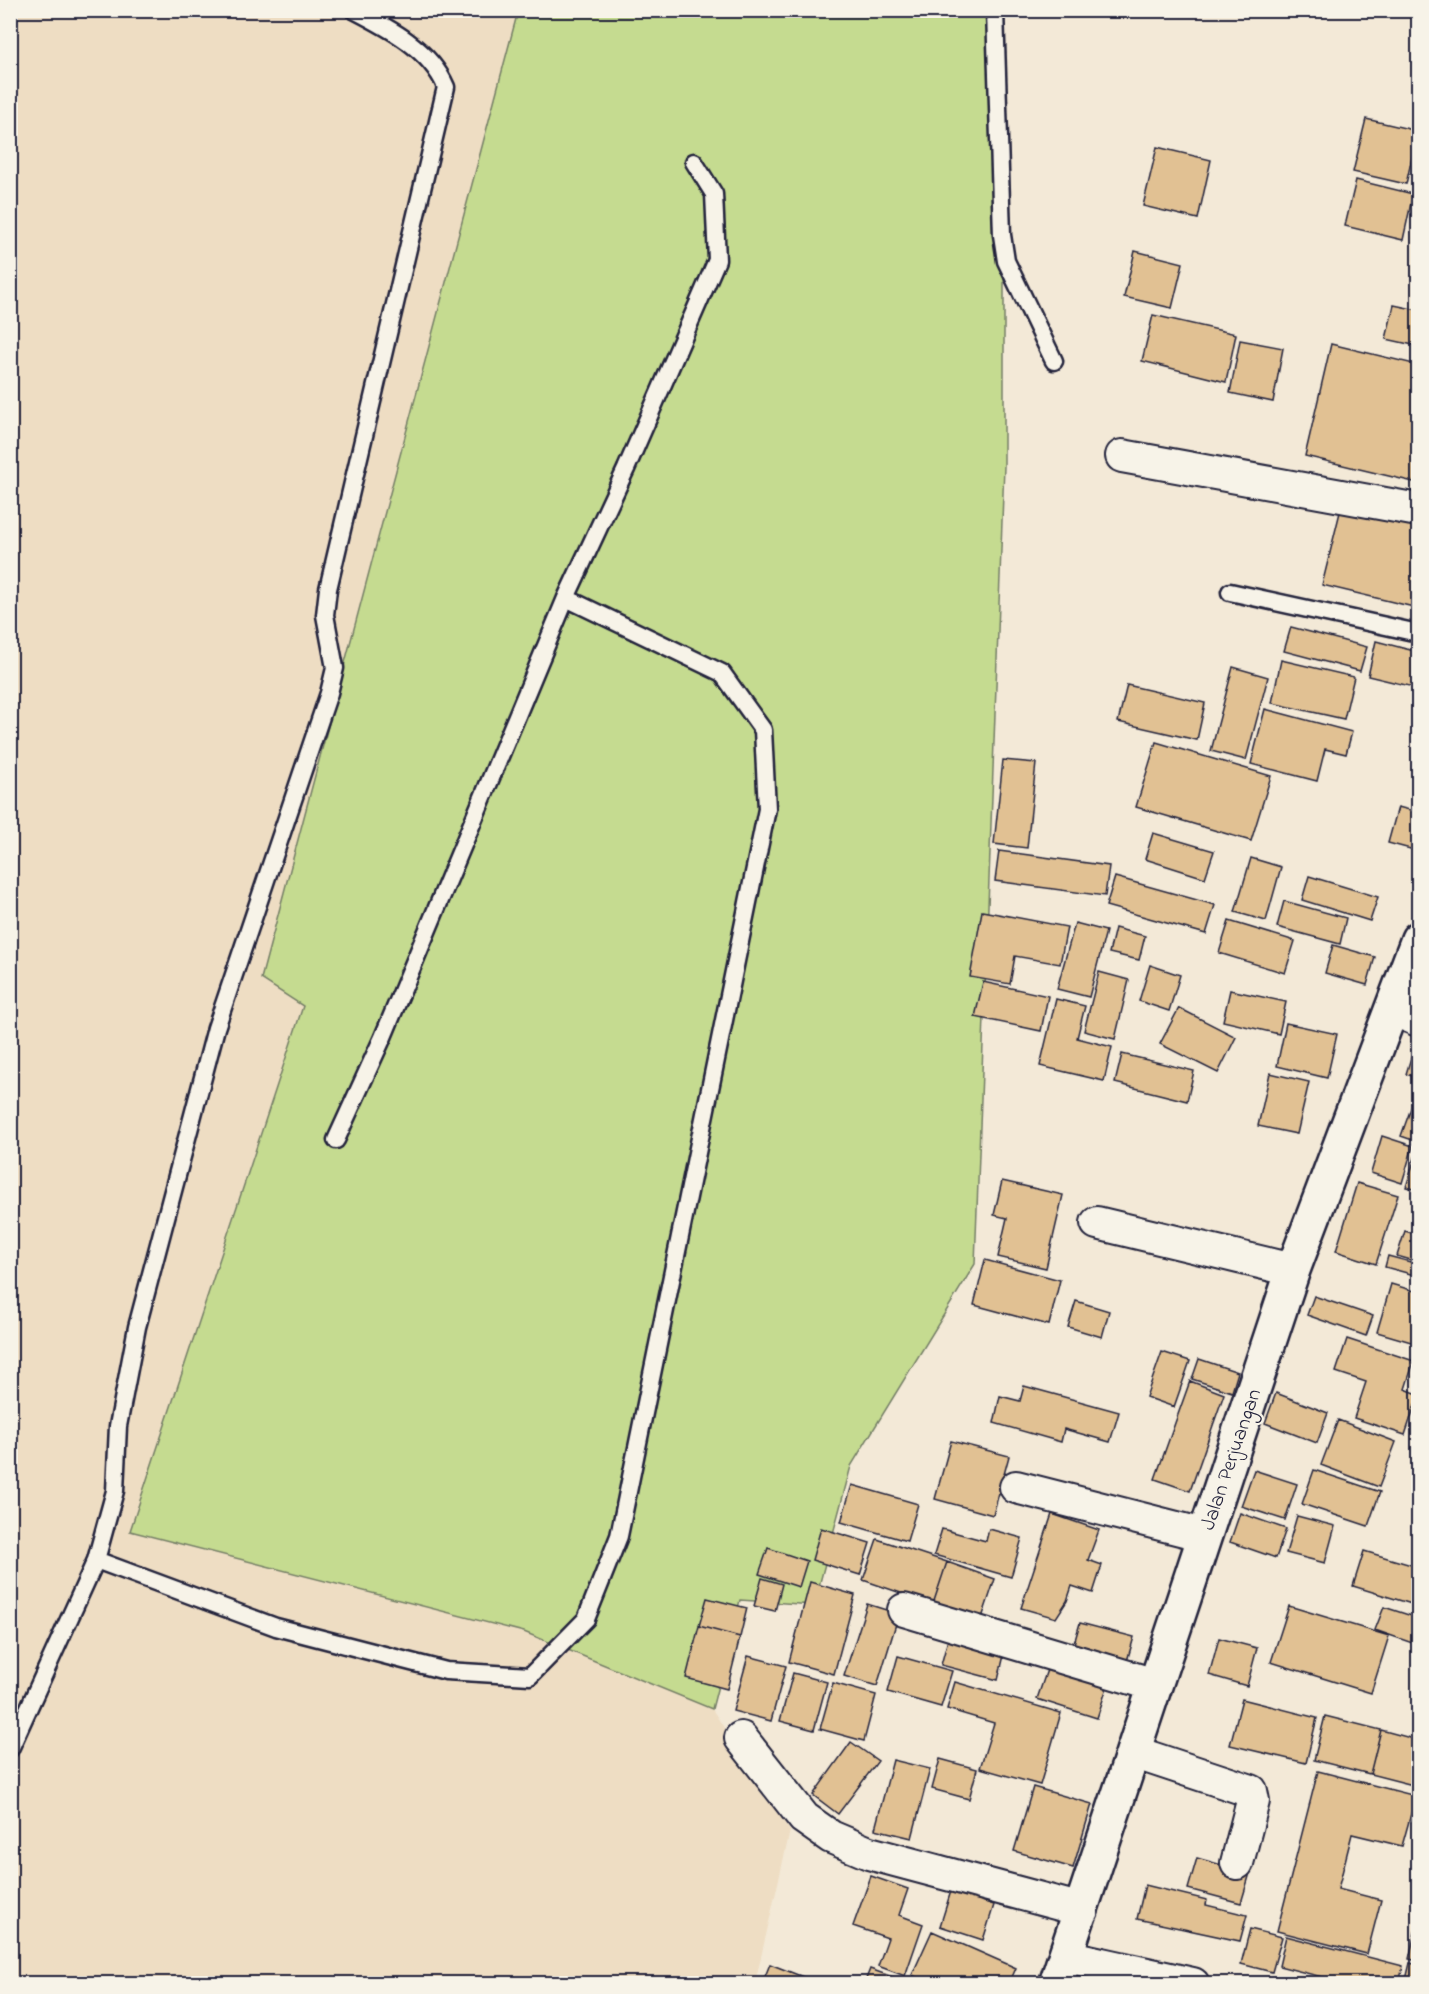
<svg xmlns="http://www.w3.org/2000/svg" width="1429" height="1994" viewBox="0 0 1429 1994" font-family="'Indie Flower',sans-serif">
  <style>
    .built { fill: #eeddc3 }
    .green { fill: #c5db90; stroke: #747e66; stroke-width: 1.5 }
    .building { fill: #e1c193; stroke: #22223b; stroke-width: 1.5 }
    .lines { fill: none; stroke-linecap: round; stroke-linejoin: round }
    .lane-casing { stroke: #22223b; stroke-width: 21 }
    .street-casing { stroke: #22223b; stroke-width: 36 }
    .secondary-casing { stroke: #22223b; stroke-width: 38 }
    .lane { stroke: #f7f3e8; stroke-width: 16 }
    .street { stroke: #f7f3e8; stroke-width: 32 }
    .secondary { stroke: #f7f3e8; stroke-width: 33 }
    .labels { text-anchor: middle; stroke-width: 4.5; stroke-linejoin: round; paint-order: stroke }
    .street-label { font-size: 21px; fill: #22223b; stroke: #f7f3e8 }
  </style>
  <rect width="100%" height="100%" fill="#f3e9d7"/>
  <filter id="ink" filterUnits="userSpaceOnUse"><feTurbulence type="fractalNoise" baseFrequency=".0167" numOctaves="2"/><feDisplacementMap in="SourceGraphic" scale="12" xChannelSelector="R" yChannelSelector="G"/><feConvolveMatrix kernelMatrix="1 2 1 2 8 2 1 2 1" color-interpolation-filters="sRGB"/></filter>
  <g filter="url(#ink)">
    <path class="built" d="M11 11H518L261 979 303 1005 130 1531 524 1632 712 1709 790 1831 755 1983 11 1984Z"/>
    <path class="green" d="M518 11H1004V466L975 1264 851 1466 814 1605 740 1600 712 1709 524 1632 130 1531 303 1006 261 979Z"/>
    <path class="building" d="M1366 119 1418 131 1406 184 1353 172Z
      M1157 147 1211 160 1198 219 1143 206Z
      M1418 152V178L1413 177Z
      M1356 180 1413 194 1403 240 1345 226Z
      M1135 251 1183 263 1172 308 1124 297Z
      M1394 305 1418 310V346L1386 339Z
      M1153 315 1236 334 1226 382 1142 361Z
      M1240 340 1283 348 1273 402 1230 393Z
      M1331 344 1418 365V483L1305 456Z
      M1343 500 1418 518V608L1322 585Z
      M1291 627 1367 647 1360 671 1284 651Z
      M1376 641 1418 652V688L1368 676Z
      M1281 660 1354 677 1344 719 1272 703Z
      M1233 667 1268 677 1246 760 1211 751Z
      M1127 685 1205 703 1197 740 1118 722Z
      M1265 709 1352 732 1346 754 1325 749 1317 781 1251 764Z
      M1156 742 1271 776 1251 841 1136 807Z
      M1003 760 1036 763 1027 848 994 844Z
      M1398 807 1418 812V851L1388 843Z
      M1153 833 1214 851 1205 878 1145 859Z
      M999 851 1109 866 1105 896 995 881Z
      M1251 858 1281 867 1266 921 1235 912Z
      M1309 876 1378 897 1370 921 1302 900Z
      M1115 877 1215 905 1206 934 1106 906Z
      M1284 901 1346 918 1340 944 1277 927Z
      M982 911 1067 927 1060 964 1015 956 1010 984 970 977Z
      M1229 921 1295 941 1285 973 1219 953Z
      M1075 923 1106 931 1089 997 1057 989Z
      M1115 928 1145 936 1139 960 1109 953Z
      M1333 945 1375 957 1367 985 1325 973Z
      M1150 965 1180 975 1169 1011 1139 1001Z
      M1099 972 1129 980 1115 1039 1084 1031Z
      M983 982 1048 996 1041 1031 975 1017Z
      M1230 990 1286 1002 1279 1034 1223 1021Z
      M1056 999 1085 1006 1077 1038 1112 1047 1104 1081 1040 1066Z
      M1179 1008 1236 1037 1218 1073 1160 1044Z
      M1286 1023 1337 1034 1327 1078 1277 1066Z
      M1416 1041 1418 1042V1078L1406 1074Z
      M1122 1054 1194 1071 1187 1101 1115 1083Z
      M1270 1073 1309 1082 1297 1134 1258 1126Z
      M1415 1097 1418 1098V1142L1401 1136Z
      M1382 1136 1413 1146 1402 1183 1371 1173Z
      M1417 1151H1418V1190L1406 1187Z
      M1002 1181 1063 1195 1046 1268 998 1257 1007 1218 994 1215Z
      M1357 1183 1398 1195 1376 1264 1336 1251Z
      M1405 1231 1418 1235V1262L1397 1256Z
      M1388 1256 1418 1264V1276L1385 1267Z
      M985 1260 1060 1280 1049 1325 974 1305Z
      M1391 1284 1418 1292V1344L1377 1332Z
      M1314 1296 1373 1316 1366 1336 1307 1315Z
      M1076 1301 1109 1311 1102 1337 1068 1327Z
      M1347 1339 1414 1361 1405 1389 1418 1394V1396L1405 1435 1354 1418 1366 1382 1336 1372Z
      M1162 1352 1190 1361 1174 1407 1146 1397Z
      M1199 1359 1238 1372 1232 1392 1192 1379Z
      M1190 1381 1224 1394 1190 1491 1155 1479Z
      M1024 1386 1119 1412 1110 1442 1064 1429 1061 1442 994 1423 1000 1396 1020 1401Z
      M1276 1393 1328 1413 1317 1443 1265 1423Z
      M1338 1420 1396 1442 1379 1487 1321 1465Z
      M951 1441 1009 1456 993 1515 935 1499Z
      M1254 1470 1297 1484 1285 1520 1241 1506Z
      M1314 1470 1380 1492 1368 1526 1302 1504Z
      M1418 1478V1504L1412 1503Z
      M852 1485 918 1504 907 1541 841 1522Z
      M1240 1513 1286 1529 1276 1558 1230 1542Z
      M1052 1514 1099 1530 1088 1560 1102 1565 1093 1593 1072 1586 1067 1601 1056 1618 1021 1608Z
      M1297 1516 1335 1526 1325 1563 1286 1553Z
      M821 1528 870 1543 860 1575 812 1560Z
      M942 1529 986 1541 989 1529 1022 1538 1011 1577 934 1555Z
      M877 1539 947 1562 933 1604 863 1580Z
      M768 1548 807 1561 799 1587 759 1574Z
      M1364 1551 1418 1567V1593L1415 1605 1353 1586Z
      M947 1562 995 1579 981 1621 933 1604Z
      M762 1578 782 1584 775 1611 754 1606Z
      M810 1582 855 1595 834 1674 789 1662Z
      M707 1598 747 1608 740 1637 699 1626Z
      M867 1604 899 1614 877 1686 844 1676Z
      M1289 1606 1389 1636 1371 1693 1271 1662Z
      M1384 1607 1418 1618V1645L1375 1630Z
      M1080 1623 1134 1637 1127 1661 1073 1647Z
      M699 1626 740 1637 727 1689 686 1678Z
      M950 1632 1006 1647 998 1680 941 1665Z
      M1219 1638 1257 1648 1247 1686 1209 1675Z
      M748 1656 786 1666 771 1721 733 1711Z
      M898 1656 952 1671 941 1707 888 1692Z
      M1051 1658 1110 1678 1097 1718 1037 1699Z
      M793 1673 827 1682 814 1730 780 1721Z
      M955 1682 1061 1713 1040 1785 980 1768 994 1723 947 1709Z
      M833 1683 876 1695 864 1741 820 1729Z
      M1242 1699 1317 1718 1306 1763 1230 1745Z
      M1325 1716 1381 1730 1370 1774 1314 1760Z
      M1381 1730 1418 1740 1417 1786 1370 1774Z
      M851 1742 878 1761 838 1814 813 1795Z
      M940 1759 977 1769 969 1799 932 1789Z
      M893 1760 930 1769 912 1838 875 1829Z
      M1318 1771 1416 1796 1402 1846 1352 1834 1338 1889 1381 1900 1367 1954 1277 1931Z
      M1033 1787 1092 1804 1073 1868 1014 1851Z
      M1197 1858 1250 1873 1241 1903 1188 1889Z
      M871 1876 908 1889 899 1915 923 1924 905 1976 878 1966 888 1938 853 1926Z
      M1145 1885 1207 1900 1206 1905 1247 1915 1240 1941 1137 1919Z
      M951 1891 994 1905 983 1940 940 1926Z
      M1418 1920V1961L1409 1959Z
      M1250 1929 1282 1937 1272 1972 1241 1964Z
      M932 1931 1016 1968 1009 1984H931L912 1975Z
      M1286 1936 1403 1966 1399 1984H1349L1279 1966Z
      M1410 1963 1418 1965V1984H1405Z
      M770 1964 821 1984H762Z
      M870 1969 912 1984H864Z"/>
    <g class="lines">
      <defs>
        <path id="lane" d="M995 10 1002 235 1006 261 1054 361
          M1230 592 1418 633
          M336 1140 383 1037 566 598 626 469 717 260 714 194 694 162
          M96 1560 276 1627 446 1671 530 1676 586 1619 619 1536 767 809 763 730 722 673 566 598
          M10 1749 96 1560 115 1491 118 1426 137 1327 216 1028 329 693 335 668 325 615 328 589 446 87C430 49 389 28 354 10"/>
        <path id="street" d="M1122 456 1418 510
          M1394 1010 1418 1020
          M1097 1223 1293 1270
          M1016 1487 1204 1535
          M904 1610 1155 1685
          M741 1738 804 1818 831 1837 869 1853 1082 1910
          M1133 1752 1251 1791 1253 1801 1237 1863
          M1066 1956 1193 1984"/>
        <path id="secondary" d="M1056 1984 1293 1270 1418 939"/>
      </defs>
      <use href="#lane" class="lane-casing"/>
      <use href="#street" class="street-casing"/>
      <use href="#secondary" class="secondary-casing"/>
      <use href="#lane" class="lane"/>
      <use href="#street" class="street"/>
      <use href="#secondary" class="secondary"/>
    </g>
  </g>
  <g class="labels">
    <g class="street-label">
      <text transform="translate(1230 1459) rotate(-71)" y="7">Jalan Perjuangan</text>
    </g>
  </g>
  <rect width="1429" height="1994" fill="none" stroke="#f7f3e8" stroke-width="36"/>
  <rect x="18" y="18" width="1393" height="1958" fill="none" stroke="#22223b" stroke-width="2" filter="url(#ink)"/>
</svg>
